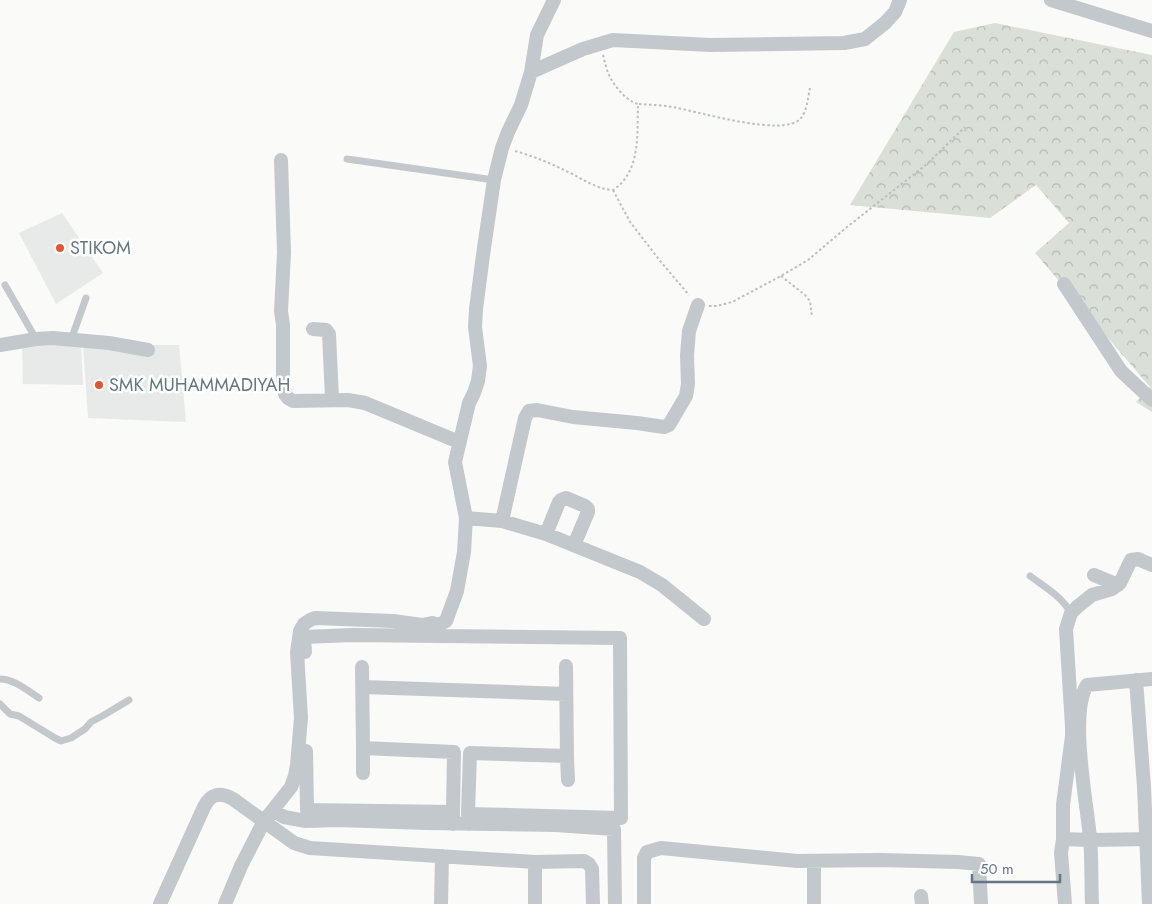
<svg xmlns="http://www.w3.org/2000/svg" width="1152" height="904" viewBox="0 0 1152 904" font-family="Jost,sans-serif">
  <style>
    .built { fill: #e8e9e9 }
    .forest { fill: url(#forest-crowns) }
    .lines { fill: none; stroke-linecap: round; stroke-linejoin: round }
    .path { stroke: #bbbfc2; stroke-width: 2; stroke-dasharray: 2.5 2.5; stroke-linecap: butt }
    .lane { stroke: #c3c8cc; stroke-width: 7 }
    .street { stroke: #c3c8cc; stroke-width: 14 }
    .poi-dot { fill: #e4572e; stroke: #fff; stroke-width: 2 }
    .labels { text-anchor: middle; stroke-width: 5; stroke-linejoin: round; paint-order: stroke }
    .poi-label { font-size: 18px; fill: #657683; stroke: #fff; text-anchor: start }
  </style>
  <defs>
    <pattern id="forest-crowns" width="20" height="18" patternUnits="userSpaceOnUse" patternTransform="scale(1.25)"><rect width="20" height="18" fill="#dadfd7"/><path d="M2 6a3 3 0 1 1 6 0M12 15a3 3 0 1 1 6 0" fill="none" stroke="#b4b9b4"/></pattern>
  </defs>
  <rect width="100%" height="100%" fill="#fafaf8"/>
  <path class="built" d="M62 213 103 273 56 304 19 233Z
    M81 344 83 385 23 384 22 345Z
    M83 345H179L186 422 88 418Z"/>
  <path class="forest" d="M995 23 1152 55V412L1136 402 1150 387 1035 253 1069 223 1036 185 990 218 850 205 954 32Z"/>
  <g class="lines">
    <path class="path" d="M639 104C652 105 665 105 677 108 700 112 785 138 801 118 807 111 808 97 810 88
      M515 151C533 156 550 163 566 171 582 178 595 189 613 190 641 172 637 134 638 104 627 101 617 89 611 79 607 72 605 63 603 55
      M613 190 630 222 661 262 689 295
      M781 276 805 295 810 301 812 317
      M709 306H717L732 302 781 276 808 260 847 227 927 164 965 127"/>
    <path class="lane" d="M347 159 494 180
      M5 285 36 339
      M71 340 86 298
      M1030 576C1045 587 1061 596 1071 613
      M0 679C14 679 28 691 39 698
      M0 704 10 714 19 716 55 738 61 741 71 738 85 729 91 722 104 715 129 700"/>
    <path class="street" d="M1051 0 1152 31
      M531 72 583 49 613 40 710 45 844 43 865 39 885 23 895 12 900 0
      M281 160 284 253 281 311 283 325V379L285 394 288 398 293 401 348 400 365 403 459 442
      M1064 284 1121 371 1152 400
      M313 329 326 330 329 334 332 399
      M0 345 36 339 53 338 109 343 148 350
      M466 518 502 521 546 534 640 572 662 585 704 619
      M502 521 525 418 529 411 537 410 573 417 637 423 664 427 669 425 686 396 688 384 687 355 689 331 698 305
      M546 534 559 502 561 500 566 498 585 506 588 509V512L574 545
      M1094 575 1118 585
      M305 652 304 637 352 635 620 638 621 818 468 814 469 824
      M362 667 363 748 454 752 453 812
      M1136 680 1144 787 1149 904
      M363 687 566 694
      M363 748V773
      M306 751 307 810 453 812V824
      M567 756 568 780
      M273 810 284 817 306 821 337 820 426 823 555 825 614 829 615 904
      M468 814 470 753 567 756 566 666
      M1063 839 1090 840 1152 839
      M535 862V904
      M921 896 922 904
      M160 904 204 807C211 793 220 792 233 799L294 843 310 848 535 862 584 861 589 864 592 869 593 904
      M225 904 241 866 264 821 291 787 295 776 297 765 301 718 297 652 300 631 304 624 310 620 315 618 393 621 422 625 432 623 439 625 446 621 457 591 464 552 466 518 455 462 469 403 474 393 478 381 480 366 475 327 476 309 483 255 494 180 502 148 508 132 521 105 531 72 537 35 554 0
      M441 904 442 856
      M644 904V858L647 852 661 848 797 861 880 860 958 862 979 864 981 904
      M814 904V861
      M1065 904 1061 853 1063 839V805L1072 736V727L1066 629 1071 613 1077 607 1092 595 1112 589 1120 583 1131 560 1138 559 1152 565
      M1092 904C1091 882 1092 860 1090 838 1087 803 1069 714 1087 685L1152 679"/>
  </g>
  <g class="poi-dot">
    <circle cx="60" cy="248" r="5"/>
    <circle cx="99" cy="385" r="5"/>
  </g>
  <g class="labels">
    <g class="poi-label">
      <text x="70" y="254">STIKOM</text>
      <text x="109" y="391">SMK MUHAMMADIYAH</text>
    </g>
  </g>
  <path d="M972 874v8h88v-8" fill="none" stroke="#657683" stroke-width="2.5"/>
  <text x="980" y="874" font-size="15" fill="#657683" stroke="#ffffff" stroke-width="4" paint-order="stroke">50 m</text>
</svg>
